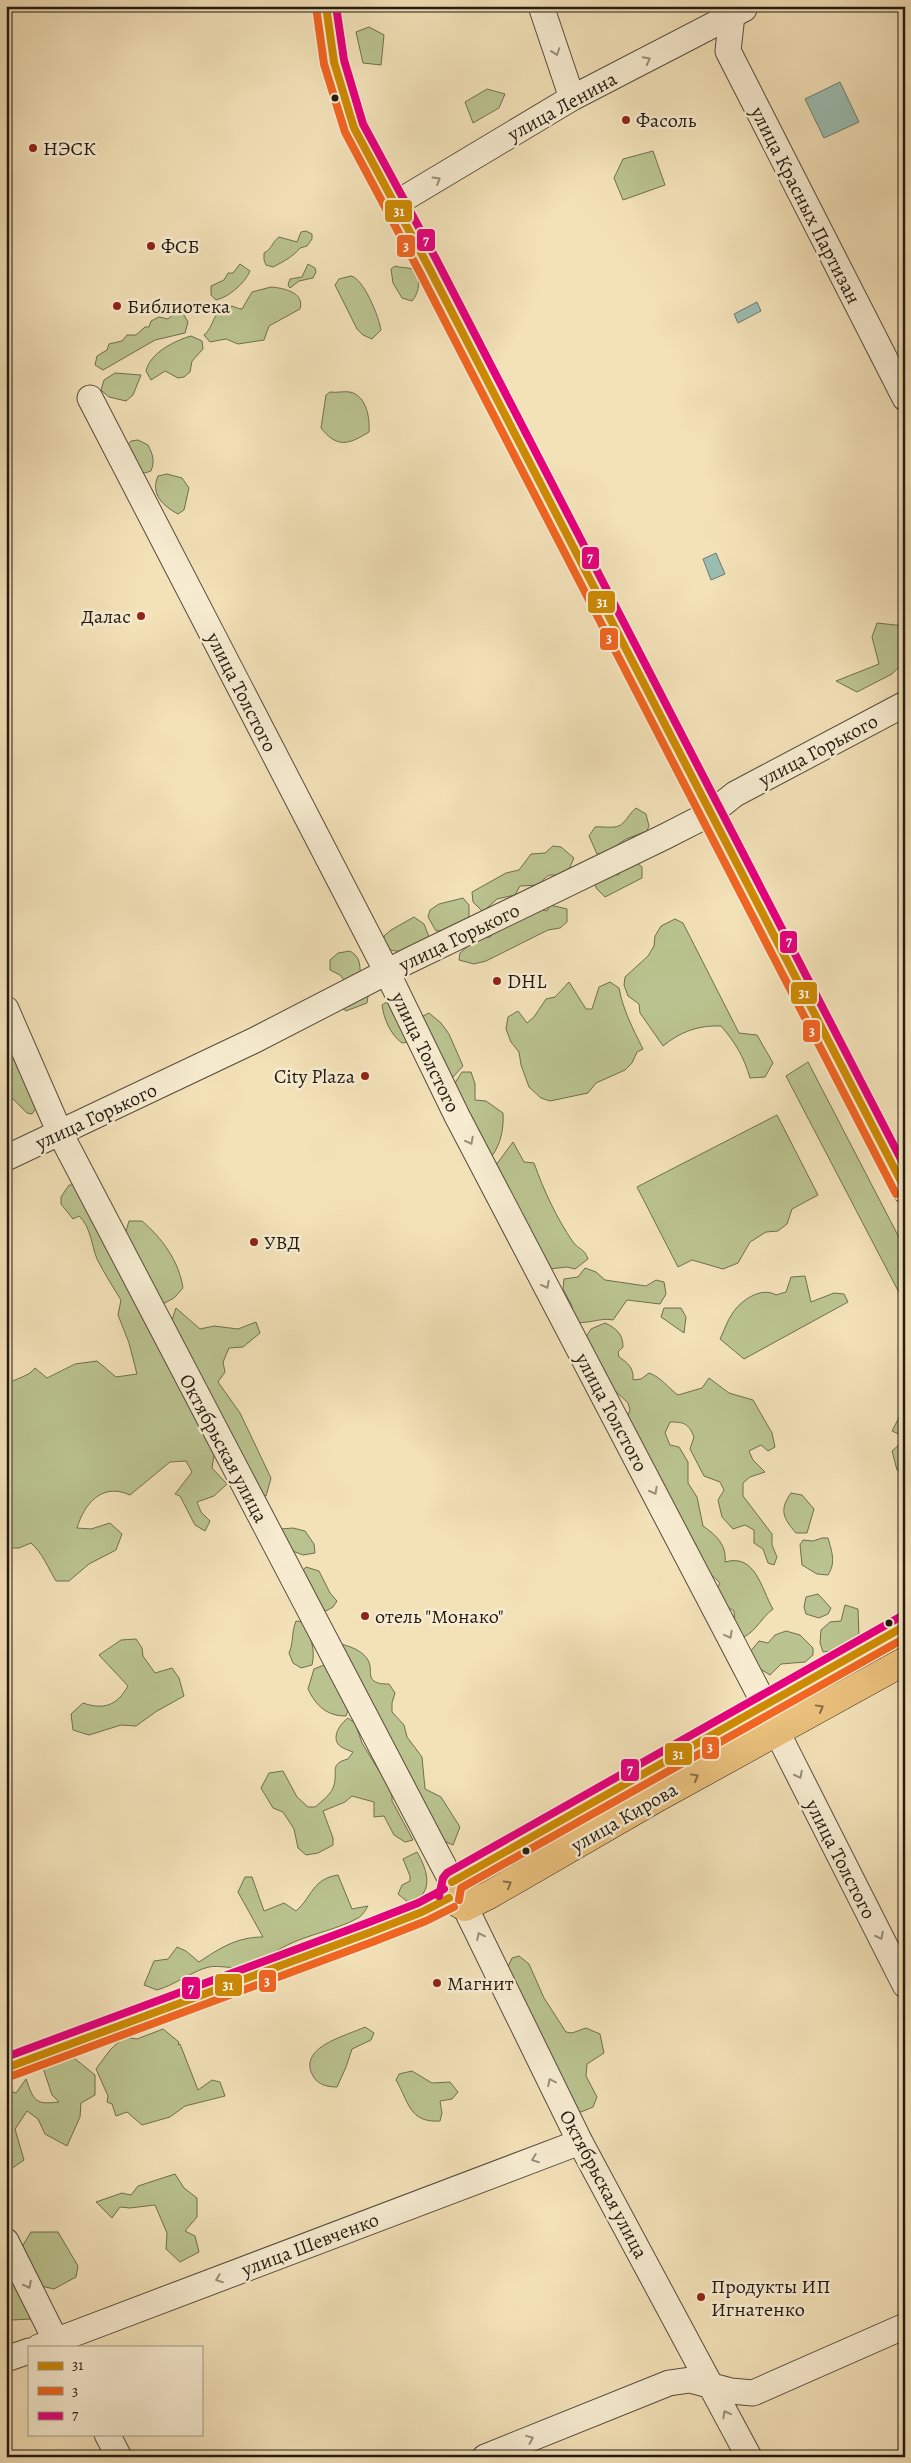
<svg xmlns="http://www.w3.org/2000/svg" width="911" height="2463" viewBox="0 0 911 2463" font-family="Alegreya,serif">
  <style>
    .green { fill: #bac38f; stroke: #6e6f50 }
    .water { fill: #9bbdb1; stroke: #6b7c71 }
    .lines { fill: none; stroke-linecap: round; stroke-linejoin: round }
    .minor-casing { stroke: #574c3c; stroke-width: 27 }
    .major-casing { stroke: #231b12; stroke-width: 29 }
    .minor { stroke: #f7ecd1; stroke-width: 25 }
    .major { stroke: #eac07c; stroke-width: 28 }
    .bus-1-casing { stroke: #f7ecd1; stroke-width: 11 }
    .bus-2-casing { stroke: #f7ecd1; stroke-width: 11 }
    .bus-3-casing { stroke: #f7ecd1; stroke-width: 11 }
    .bus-1 { stroke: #cd8a04; stroke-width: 8 }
    .bus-2 { stroke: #f26522; stroke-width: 8 }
    .bus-3 { stroke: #e5007d; stroke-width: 8 }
    .oneway { stroke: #988e7b }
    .oneway2 { stroke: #866e47 }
    .bus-dot { fill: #231b12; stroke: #f7ecd1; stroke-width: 2 }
    .poi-dot { fill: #8f2418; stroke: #f7ecd1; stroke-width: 2 }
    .labels { text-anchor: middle; stroke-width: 5; stroke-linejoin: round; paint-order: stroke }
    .street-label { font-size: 20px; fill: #231b12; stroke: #f7ecd1 }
    .poi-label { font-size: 20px; fill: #231b12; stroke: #f7ecd1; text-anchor: start }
    .line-badge { stroke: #f7ecd1; stroke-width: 2 }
    .badge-label { font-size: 14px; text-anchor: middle; font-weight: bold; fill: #fff }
  </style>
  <rect width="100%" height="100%" fill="#f3e1b8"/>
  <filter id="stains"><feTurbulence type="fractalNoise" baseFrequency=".004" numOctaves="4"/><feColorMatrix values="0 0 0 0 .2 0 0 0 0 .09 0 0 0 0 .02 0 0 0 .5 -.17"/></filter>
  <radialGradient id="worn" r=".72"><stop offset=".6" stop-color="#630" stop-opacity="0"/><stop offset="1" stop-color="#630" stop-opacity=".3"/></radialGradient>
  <path class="green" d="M369 27 384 35 381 65 363 63 356 32Z
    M487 89 505 94 499 108 473 123 465 102Z
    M653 151 665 185 623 200 614 178 623 159Z
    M306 231 312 234V239L307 246 300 248C294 256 283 262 273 267L266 265 264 260V253C271 250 273 241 279 237L297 242 301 232Z
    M240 264 250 271C245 283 229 297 216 300L211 295V286L224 280 228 273H233Z
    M308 264 315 268 316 272 313 278 299 281 290 288 288 285 290 279 302 277Z
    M395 266C400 268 407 267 412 269 423 273 419 294 412 301L402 298 393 283 391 269Z
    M351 276C364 279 379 317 381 330L372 339 363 335 357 329 335 285 339 279Z
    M271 287C283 288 305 292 300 309L269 326 264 340 238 344 226 339 210 342 204 335C214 328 214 305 230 306 235 306 237 309 242 309L252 292Z
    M177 311 184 315 188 322 185 333 155 340 103 370 95 365 97 356 107 350 109 344 122 341 127 335H136L145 327H149L151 321 159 317 168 319Z
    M191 336 202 341 203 349 192 361 190 372 184 377 178 378 165 371 151 380 146 371C150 353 174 341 191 336Z
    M115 373 141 375 133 395 126 401 109 397 101 390 104 380Z
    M330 392C336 393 344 391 350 392 367 396 370 419 369 432 348 445 337 448 321 428L326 395Z
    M138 440 148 445C153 455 155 461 151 471L145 473 136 471 125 447 131 441Z
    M167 474 182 478 189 488 184 510 178 514C163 506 150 494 158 476Z
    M877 623 905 626V661L892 674 857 692 836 681 879 664 872 637Z
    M636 808 646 814 649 826 647 831 626 839 606 853 597 854 589 836 595 827C604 826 617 830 623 823 628 818 630 813 636 808Z
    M553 846 561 847 574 858 565 878C553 874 547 872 540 885L520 886 515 895 497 899 483 912 473 902 472 892 506 873 519 870 531 854 545 853Z
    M637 863 642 867V878L605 897 597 889 592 880 610 874 618 875 626 866Z
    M463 898 469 905V917C459 925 449 931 436 931L428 917 430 910 439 904Z
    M550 905 567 909V922L560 928 548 930 486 961 474 964 459 960 460 953 476 939 490 937 501 925 531 907 547 911Z
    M414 917 424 924 429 937C418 949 397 957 384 946V936L391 930Z
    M675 919 683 923 739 1033 757 1035 773 1063 765 1077 750 1078C744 1057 735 1042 721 1026 698 1025 680 1032 663 1046L640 1013 639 1004 628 996 624 985 625 977 648 956 654 946 655 936 661 926Z
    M350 951C358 956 360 961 360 970L368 976 369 990 367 1003 346 1011 336 1004 337 989 344 980 340 975 330 970V960L338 953Z
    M569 982 586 1009H592L599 987 610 982 619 988C623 1010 633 1029 643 1049L637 1052 632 1063 625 1070 596 1083 588 1093 550 1101 541 1098 529 1087 521 1065 519 1052 511 1042 506 1029 508 1017 518 1011 527 1023 534 1017 546 999 555 997Z
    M390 1000 409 1042 402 1043C390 1034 384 1019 382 1005Z
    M429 1013 441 1023 449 1034 463 1066 453 1077 443 1073 421 1017Z
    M6 1047 44 1077 38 1105 32 1114 27 1113 6 1092Z
    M808 1062 905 1249V1304L786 1076Z
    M462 1072H471L475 1084V1100L486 1101 503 1113C504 1127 501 1144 492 1156L485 1155 453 1086Z
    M777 1115 818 1195 792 1209 787 1224 778 1231 766 1232 750 1242 738 1263 723 1269 692 1260 678 1267 637 1187Z
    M513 1142 524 1162 534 1163C544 1191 556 1217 573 1242 579 1250 584 1248 588 1259L575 1269 567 1267 549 1269 496 1165Z
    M69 1185H81L171 1323 176 1308 200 1329 214 1326 238 1329 256 1322 260 1333 243 1347 229 1348 223 1362 225 1372 218 1382 240 1413 271 1478 266 1496 257 1492 227 1438 228 1426 215 1413 216 1442 212 1468 227 1484 214 1496 197 1502 201 1512 210 1521 205 1531 195 1525 180 1496 175 1494 192 1472 186 1461 170 1462 130 1495C102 1482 84 1504 77 1528L91 1529 110 1523 122 1534 116 1550 89 1564 69 1581H56C48 1568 42 1552 31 1543L19 1548H8L6 1546V1386C15 1377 28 1378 35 1368L47 1378 75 1364 97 1361 116 1377 137 1374 129 1343 118 1315 121 1300C113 1287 104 1273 97 1259 91 1244 91 1227 79 1216L73 1219 61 1204V1197Z
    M129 1221H142C162 1238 179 1261 183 1288L174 1298 163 1304 124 1238Z
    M585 1268 596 1272 605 1280 646 1286 656 1280 664 1282 666 1294 660 1304 627 1300 613 1320C599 1317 585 1326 572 1321V1306L563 1289 564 1279 578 1277Z
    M805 1276 811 1302 834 1293 844 1294 848 1302 744 1359 720 1339C724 1331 727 1321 732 1314 740 1301 761 1286 776 1295L786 1292 791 1277Z
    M664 1308H681L686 1317 684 1333 661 1317Z
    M605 1323C616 1328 623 1334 623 1347L618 1352 619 1357C628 1363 634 1368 633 1380L641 1379 649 1373C661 1377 668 1388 678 1395L702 1388 709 1378 729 1393 753 1400 772 1433 775 1447 768 1451 761 1445 749 1451 753 1460 765 1472 750 1477 743 1483V1496L772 1534V1545L777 1557 774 1565 768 1563 763 1549 754 1543V1530L745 1525 733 1529 722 1517 718 1500 724 1490 720 1482 704 1476 690 1449 694 1437C688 1423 684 1422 670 1422L665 1433 670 1445 679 1447 688 1462V1483L697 1497 703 1526C716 1535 727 1545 725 1562 756 1553 761 1589 773 1609 761 1618 757 1630 744 1637L735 1625 734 1611 723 1604 715 1592 720 1583C707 1571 698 1562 696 1545L626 1420 630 1410 628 1403 609 1385 582 1343 591 1329Z
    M905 1406V1471L897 1470 892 1451 901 1443V1435L892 1431Z
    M791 1493 802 1495 814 1509 807 1533H796C783 1518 779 1510 791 1493Z
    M293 1528 305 1531 314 1544 315 1553 303 1555 285 1548 280 1529Z
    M822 1538H828C832 1552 836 1563 828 1575L817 1574 802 1565 800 1545 803 1540 813 1541Z
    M306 1567 319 1571 330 1593 337 1601 333 1607 326 1611 315 1602 299 1575Z
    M818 1594 831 1608 828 1614 819 1618 806 1614 804 1607 806 1597Z
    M845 1605 858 1609 859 1637 839 1650 823 1652 820 1643 821 1630 830 1622 841 1621Z
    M296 1621 304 1622C310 1636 316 1649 312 1665L301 1668 293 1663 289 1653C294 1642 291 1633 296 1621Z
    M786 1631 800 1635 813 1648V1655L805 1662 781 1664 770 1675 754 1665 750 1652 759 1641 768 1643 775 1635Z
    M905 1638V1651L798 1709 793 1700Z
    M136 1639 142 1648 143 1656 155 1673 172 1668 179 1678 184 1696 157 1711 136 1726 121 1725 89 1735 73 1730 71 1714 83 1703C103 1710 117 1706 128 1686L99 1655 121 1640Z
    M333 1643C346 1644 368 1651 370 1666 371 1672 369 1677 374 1681 378 1684 385 1684 389 1684L395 1693 392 1703V1712L404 1725 407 1737 422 1757 425 1789 441 1797 460 1827 453 1845 429 1834Z
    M324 1665 348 1710 346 1716C327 1716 316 1706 308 1689L314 1669Z
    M348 1718 355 1723 362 1743 392 1792V1801L413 1840 405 1842 394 1835 384 1816 374 1817V1802L352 1796 345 1802 323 1811 333 1838V1845L318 1853 306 1855 298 1848 294 1829 283 1812 273 1808 261 1788 269 1773 283 1771 297 1797 308 1807H315C322 1801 332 1794 334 1785 338 1771 329 1764 348 1759L353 1752C348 1750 341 1748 338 1744 332 1735 341 1723 348 1718Z
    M417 1852C428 1871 435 1894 409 1903L398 1894 402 1885 410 1881V1876L403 1859Z
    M338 1875 352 1909 368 1906C365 1911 362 1916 358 1918 338 1929 315 1933 294 1942 276 1949 262 1963 243 1967 232 1969 218 1965 209 1967 194 1970 175 1985 157 1990L144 1985 154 1961 168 1959 177 1947 186 1951 199 1962C220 1948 237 1937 263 1937L238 1892 245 1877H252L264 1911 284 1903 296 1911C313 1896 312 1879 338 1875Z
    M519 1956 529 1964 544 1998 566 2032 572 2033 586 2028 600 2034 604 2053 587 2064 586 2076 597 2097 593 2107 581 2112 564 2099 507 1969 512 1958Z
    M365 2027 374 2033 371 2040 352 2049 346 2067 337 2087C328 2087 318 2085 313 2076 297 2047 346 2036 365 2027Z
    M163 2029 179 2042 178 2045 180 2044 198 2090 212 2080 220 2082 225 2096 185 2106 170 2117 142 2125 127 2112 116 2116 112 2104 107 2102 108 2096 96 2069 110 2050 124 2037 137 2039Z
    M74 2058 95 2075V2095L81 2103 80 2117 67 2146 45 2134 38 2119 27 2111 15 2129 24 2160 8 2171 6 2169V2090L16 2093 26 2079C34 2101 35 2105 59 2102L52 2095 43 2068 57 2060Z
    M412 2071 432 2083 450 2082 458 2092 452 2099 440 2101 442 2113 440 2121C409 2123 409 2102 396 2080L399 2074Z
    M175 2174 184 2188 197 2198V2217L185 2231 195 2236 199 2252 180 2262 166 2249 167 2233 155 2205 130 2208 120 2207 112 2218 96 2202 122 2193 131 2195 138 2186Z
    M31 2232H58L78 2266 76 2277 54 2289 37 2285 19 2252Z
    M6 2269 31 2319 12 2320 6 2323Z"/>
  <path class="water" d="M840 82 859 122 824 138 805 99Z
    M757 302 761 311 738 323 734 314Z
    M716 553 725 574 711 580 703 559Z"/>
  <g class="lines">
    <defs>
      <path id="minor" d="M541 6 572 98
        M733 6 728 51 905 398
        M395 204 572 98 744 9
        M90 398 387 972 457 1116 765 1705
        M6 1009 60 1133 452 1882
        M6 1158 255 1040 408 961 666 836 711 813 735 794 905 704
        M777 1732 905 1985
        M465 1907 580 2142 749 2457
        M6 2241 59 2347
        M39 2347 580 2142
        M6 2359 29 2351
        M107 2434 119 2457
        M485 2457 669 2383 690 2380 731 2391 753 2393 905 2326"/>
      <path id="major" d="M326 6 334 62 354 128 427 264 905 1189
        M449 1898 452 1882 905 1626
        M449 1898 465 1907 489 1895 657 1798 905 1661
        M6 2068 371 1932 422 1912 449 1898"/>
    </defs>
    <use href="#minor" class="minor-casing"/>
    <use href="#major" class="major-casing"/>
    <use href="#minor" class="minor"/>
    <use href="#major" class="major"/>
    <defs>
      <path id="bus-1" d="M326 6 334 62 354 128 427 264 905 1189
        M452 1882 905 1626
        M6 2068 371 1932 422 1912 449 1898"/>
      <path id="bus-2" d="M316 7 324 64 345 132 418 269 896 1194
        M459 1900 461 1888 905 1638
        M9 2077 375 1941 426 1921 454 1907"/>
      <path id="bus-3" d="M336 6 344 60 363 124 436 259 905 1167
        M439 1896 443 1878 447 1873 900 1617
        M6 2057 367 1923 418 1903 444 1889"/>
    </defs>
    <use href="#bus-1" class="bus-1-casing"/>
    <use href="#bus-2" class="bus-2-casing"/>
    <use href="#bus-3" class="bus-3-casing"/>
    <use href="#bus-1" class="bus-1"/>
    <use href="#bus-2" class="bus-2"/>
    <use href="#bus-3" class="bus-3"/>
  </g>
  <defs><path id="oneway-chevron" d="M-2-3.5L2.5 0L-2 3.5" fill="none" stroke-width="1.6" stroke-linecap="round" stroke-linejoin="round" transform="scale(1.25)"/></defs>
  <g class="oneway">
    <use href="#oneway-chevron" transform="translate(556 52) rotate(71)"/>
    <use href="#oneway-chevron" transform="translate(647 60) rotate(-27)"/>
    <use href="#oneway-chevron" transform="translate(437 180) rotate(-31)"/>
    <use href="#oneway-chevron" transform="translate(470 1141) rotate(62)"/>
    <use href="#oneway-chevron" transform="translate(546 1285) rotate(62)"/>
    <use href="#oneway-chevron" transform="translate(654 1491) rotate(62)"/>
    <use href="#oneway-chevron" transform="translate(729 1635) rotate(62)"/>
    <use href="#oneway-chevron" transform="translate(799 1775) rotate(63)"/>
    <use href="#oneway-chevron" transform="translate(480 1936) rotate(-116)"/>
    <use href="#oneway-chevron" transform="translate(880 1936) rotate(63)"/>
    <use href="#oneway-chevron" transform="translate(551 2082) rotate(-116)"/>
    <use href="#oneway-chevron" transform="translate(535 2159) rotate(159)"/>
    <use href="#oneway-chevron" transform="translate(219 2279) rotate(159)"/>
    <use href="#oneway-chevron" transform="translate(28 2285) rotate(64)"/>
    <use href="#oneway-chevron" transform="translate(726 2414) rotate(-118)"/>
    <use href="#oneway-chevron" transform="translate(530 2439) rotate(-22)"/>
  </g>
  <g class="oneway2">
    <use href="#oneway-chevron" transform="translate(820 1708) rotate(-29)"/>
    <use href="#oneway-chevron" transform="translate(695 1777) rotate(-29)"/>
    <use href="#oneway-chevron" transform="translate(508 1884) rotate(-30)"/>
  </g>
  <g class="bus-dot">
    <circle cx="335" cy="98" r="4.5"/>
    <circle cx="889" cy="1623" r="4.5"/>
    <circle cx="526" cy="1851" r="4.5"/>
  </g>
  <g class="poi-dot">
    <circle cx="626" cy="120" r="5"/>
    <circle cx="33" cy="148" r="5"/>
    <circle cx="151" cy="246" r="5"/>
    <circle cx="117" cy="306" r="5"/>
    <circle cx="141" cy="616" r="5"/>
    <circle cx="497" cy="981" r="5"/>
    <circle cx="365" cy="1076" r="5"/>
    <circle cx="254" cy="1242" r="5"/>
    <circle cx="365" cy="1616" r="5"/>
    <circle cx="437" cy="1983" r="5"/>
    <circle cx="701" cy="2297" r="5"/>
  </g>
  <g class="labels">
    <g class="street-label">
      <text transform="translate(562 106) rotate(-29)" y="7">улица Ленина</text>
      <text transform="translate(806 205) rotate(63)" y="7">улица Красных Партизан</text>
      <text transform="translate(242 692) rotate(63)" y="7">улица Толстого</text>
      <text transform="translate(818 750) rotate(-28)" y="7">улица Горького</text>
      <text transform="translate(459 937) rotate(-26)" y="7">улица Горького</text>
      <text transform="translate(426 1052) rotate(64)" y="7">улица Толстого</text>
      <text transform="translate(96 1116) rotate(-25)" y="7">улица Горького</text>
      <text transform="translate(612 1412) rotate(62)" y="7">улица Толстого</text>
      <text transform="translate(224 1448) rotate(62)" y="7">Октябрьская улица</text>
      <text transform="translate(624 1817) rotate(-30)" y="7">улица Кирова</text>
      <text transform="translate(841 1859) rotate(63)" y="7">улица Толстого</text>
      <text transform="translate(604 2184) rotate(62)" y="7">Октябрьская улица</text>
      <text transform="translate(310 2244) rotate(-21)" y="7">улица Шевченко</text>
    </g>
    <g class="poi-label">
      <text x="636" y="127">Фасоль</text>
      <text x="43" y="155">НЭСК</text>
      <text x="161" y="253">ФСБ</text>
      <text x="127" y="313">Библиотека</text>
      <text x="131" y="623" text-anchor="end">Далас</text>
      <text x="507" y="988">DHL</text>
      <text x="355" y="1083" text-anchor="end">City Plaza</text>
      <text x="264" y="1249">УВД</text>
      <text x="375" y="1623">отель "Монако"</text>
      <text x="447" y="1990">Магнит</text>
      <text x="711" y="2293">Продукты ИП<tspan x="711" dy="23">Игнатенко</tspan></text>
    </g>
  </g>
  <g class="line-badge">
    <rect x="384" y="199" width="29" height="24" rx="5" fill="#cd8a04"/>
    <rect x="416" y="228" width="20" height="24" rx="5" fill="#e5007d"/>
    <rect x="396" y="234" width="20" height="24" rx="5" fill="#f26522"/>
    <rect x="581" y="546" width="19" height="24" rx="5" fill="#e5007d"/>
    <rect x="587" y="590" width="29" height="24" rx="5" fill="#cd8a04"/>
    <rect x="599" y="627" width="20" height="24" rx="5" fill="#f26522"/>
    <rect x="779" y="930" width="19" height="24" rx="5" fill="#e5007d"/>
    <rect x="790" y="981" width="28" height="24" rx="5" fill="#cd8a04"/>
    <rect x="802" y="1019" width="19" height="24" rx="5" fill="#f26522"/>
    <rect x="701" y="1736" width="19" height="24" rx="5" fill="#f26522"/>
    <rect x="664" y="1742" width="29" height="24" rx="5" fill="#cd8a04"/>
    <rect x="620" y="1758" width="20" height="24" rx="5" fill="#e5007d"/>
    <rect x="258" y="1969" width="19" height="24" rx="5" fill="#f26522"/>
    <rect x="214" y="1973" width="29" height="24" rx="5" fill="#cd8a04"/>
    <rect x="181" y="1976" width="20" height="24" rx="5" fill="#e5007d"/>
  </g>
  <g class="badge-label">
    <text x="399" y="216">31</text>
    <text x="426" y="245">7</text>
    <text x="406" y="251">3</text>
    <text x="590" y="562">7</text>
    <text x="602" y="607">31</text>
    <text x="609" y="643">3</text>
    <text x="789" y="946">7</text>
    <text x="804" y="998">31</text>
    <text x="812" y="1036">3</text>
    <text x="710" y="1752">3</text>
    <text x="678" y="1759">31</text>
    <text x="630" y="1774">7</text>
    <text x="267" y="1986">3</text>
    <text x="228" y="1990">31</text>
    <text x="191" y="1993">7</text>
  </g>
  <rect width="911" height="2463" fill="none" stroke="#f3e1b8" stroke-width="25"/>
  <rect x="8" y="8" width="896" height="2448" fill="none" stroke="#231b12" stroke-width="2.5"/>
  <rect x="12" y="12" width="886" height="2438" fill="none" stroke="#231b12"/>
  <rect x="28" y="2346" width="175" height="90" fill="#f7ecd1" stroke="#a29885"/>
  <rect x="38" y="2362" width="25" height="8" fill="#cd8a04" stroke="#a29885"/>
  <text x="72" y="2370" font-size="15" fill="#231b12">31</text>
  <rect x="38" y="2387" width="25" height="8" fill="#f26522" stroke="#a29885"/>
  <text x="72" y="2396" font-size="15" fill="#231b12">3</text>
  <rect x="38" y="2412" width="25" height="8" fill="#e5007d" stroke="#a29885"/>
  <text x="72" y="2420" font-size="15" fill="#231b12">7</text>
  <rect width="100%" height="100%" filter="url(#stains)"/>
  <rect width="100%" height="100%" fill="url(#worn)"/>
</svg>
